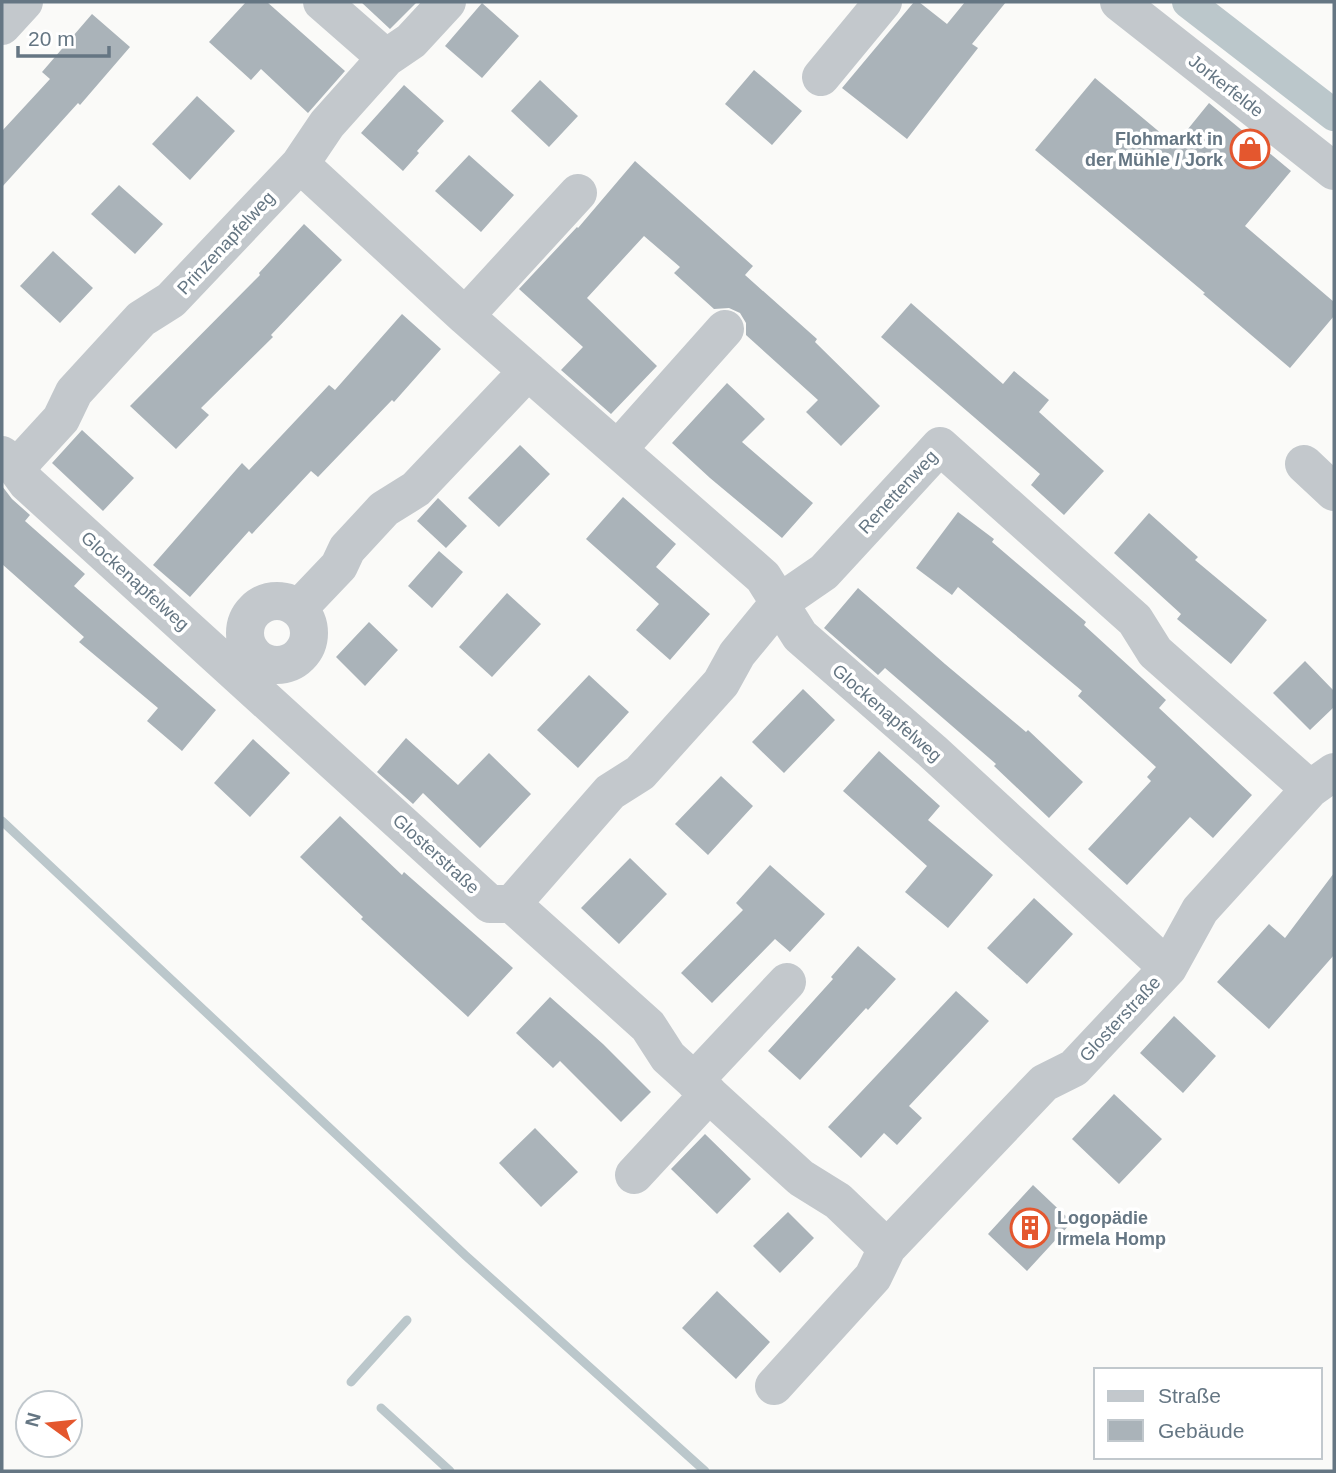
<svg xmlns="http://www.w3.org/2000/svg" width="1336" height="1473" viewBox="0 0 1336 1473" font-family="Helvetica,sans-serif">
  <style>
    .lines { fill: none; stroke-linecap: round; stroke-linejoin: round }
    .stream { stroke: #bbc7cb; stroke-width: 9 }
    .canal { stroke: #bbc7cb; stroke-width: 32 }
    .building { fill: #aab3b9 }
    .minor { stroke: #c3c8cc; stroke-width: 38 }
    .labels { text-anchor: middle; stroke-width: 7; stroke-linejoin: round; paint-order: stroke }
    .street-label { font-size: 18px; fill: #657683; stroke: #fff }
    .poi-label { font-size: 18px; font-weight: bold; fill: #657683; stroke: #fff; text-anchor: end }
  </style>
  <rect width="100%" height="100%" fill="#fafaf8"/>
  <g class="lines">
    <path class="stream" d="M2 821 466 1256 705 1471
      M351 1382 407 1320
      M381 1408 450 1471"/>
    <path class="canal" d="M1188 2 1334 115"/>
  </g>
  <path class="building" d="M246 2H267L345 71 308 113 261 69 251 80 209 42Z
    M361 2H417L390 29Z
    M914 2H919L947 24 965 2H1006L972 44 978 48 907 139 842 88Z
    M482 3 519 36 482 78 445 46Z
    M92 14 130 47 80 105 78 103 2 187V131L50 79 42 72Z
    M754 70 802 111 772 145 725 104Z
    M1095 78 1175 145 1209 103 1291 171 1245 226 1334 302V316L1290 368 1203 294 1205 293 1035 150Z
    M540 80 578 116 549 147 511 111Z
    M404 85 444 121 417 151 419 153 403 171 361 133Z
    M197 96 235 131 190 180 152 144Z
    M469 155 514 195 481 232 435 191Z
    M635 161 753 266 745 275 817 339 815 342 880 406 841 446 806 412 818 400 746 335V323L740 313 729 308 714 309 674 273 680 267 644 236 587 298 657 366 611 414 561 370 583 347 519 289 577 227 578 228Z
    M119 185 163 224 135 254 91 214Z
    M304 224 342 260 271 335 273 337 201 408 209 415 176 449 130 406 260 275 259 273Z
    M53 251 93 288 60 323 20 286Z
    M911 303 1003 384 1014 371 1049 400 1039 412 1104 471 1064 515 1031 485 1040 474 881 337Z
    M402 314 441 349 394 402 392 400 318 477 311 471 252 534 249 531 190 597 153 565 242 463 249 470 329 385 335 390Z
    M727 383 765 419 742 442 813 503 782 538 710 478 672 443Z
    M82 430 134 478 103 511 52 463Z
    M520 445 550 474 499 527 468 498Z
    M2 486 12 499 30 515 25 521 85 574 74 586 216 710 182 751 147 721 158 708 79 642 84 637 2 564Z
    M623 497 676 544 656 567 710 614 670 660 636 630 659 604 586 539Z
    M438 498 467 526 446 548 417 521Z
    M958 512 994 539 992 542 1086 622 1084 625 1166 700 1159 708 1252 795 1213 838 1190 817 1127 885 1088 849 1151 781 1147 777 1156 767 1078 696 1082 691 958 587 952 595 916 568Z
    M1149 513 1198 557 1195 560 1267 620 1231 664 1177 619 1181 614 1114 553Z
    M439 551 463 572 432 608 408 586Z
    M858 588 945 664 1026 732 1028 730 1083 782 1049 818 994 766 996 764 885 668 878 675 824 628Z
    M507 593 541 624 492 677 459 647Z
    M369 622 398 650 365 686 336 657Z
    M1305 661 1334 691V707L1310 730 1273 693Z
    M589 675 629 712 578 768 537 730Z
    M803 689 835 720 784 773 752 742Z
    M406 738 458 785 489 753 531 794 480 848 423 793 413 804 377 772Z
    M253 739 290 773 250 817 214 783Z
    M879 751 940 806 928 820 993 875 948 928 905 892 927 866 843 791Z
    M721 776 753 806 708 855 675 824Z
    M340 816 402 875 404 872 513 968 468 1017 361 919 363 917 300 857Z
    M630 858 667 894 619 944 581 908Z
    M770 865 825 914 790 952 775 939 712 1003 681 973 743 910 736 903Z
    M1334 873V955L1269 1029 1217 982 1269 924 1285 938Z
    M1034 898 1073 934 1027 984 987 948Z
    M858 946 896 979 868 1010 866 1008 800 1080 768 1051 833 979 831 977Z
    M956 991 989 1021 909 1106 922 1118 897 1145 884 1133 861 1158 828 1127Z
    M550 997 603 1044 651 1092 621 1122 560 1061 553 1068 516 1033Z
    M1174 1016 1216 1056 1183 1093 1140 1053Z
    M1114 1094 1162 1139 1119 1184 1072 1139Z
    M535 1128 578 1172 541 1207 499 1163Z
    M705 1134 751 1179 717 1214 671 1169Z
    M1033 1185 1072 1222 1027 1271 988 1234Z
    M788 1212 814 1238 780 1273 753 1246Z
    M717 1291 770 1342 736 1379 682 1328Z"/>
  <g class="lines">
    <path class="minor" d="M1119 2 1334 171
      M2 26 24 2
      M386 58 411 41 447 2
      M821 77 883 2
      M300 164 465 316 763 577 800 636 932 751 1168 968
      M465 316 578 193
      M618 449 725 329
      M2 455 16 468 61 419 74 392 141 319 171 300 300 164 327 124 386 58 322 2
      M1304 464 1334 492
      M16 468 27 483 490 904H512L648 1026 668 1057 801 1178 838 1201 887 1248
      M245 633a32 32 0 1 1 64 0a32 32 0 1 1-64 0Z
      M298 609 339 566 347 549 384 509 416 489 528 371
      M512 904 610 792 640 773 721 683 737 654 779 603 824 572 940 446 1135 620 1155 652 1310 789
      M694 1081 787 982
      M634 1175 709 1094
      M774 1386 873 1277 887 1248 1044 1083 1074 1068 1168 968 1200 910 1310 789 1334 772"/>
  </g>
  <defs>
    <symbol id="shop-ring" viewBox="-11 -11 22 22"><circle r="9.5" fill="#fff" stroke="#e4572e" stroke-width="1.5"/><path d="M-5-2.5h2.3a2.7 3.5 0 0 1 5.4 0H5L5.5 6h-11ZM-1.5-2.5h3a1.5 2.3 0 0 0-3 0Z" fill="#e4572e"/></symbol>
    <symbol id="building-ring" viewBox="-11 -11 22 22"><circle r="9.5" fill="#fff" stroke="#e4572e" stroke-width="1.5"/><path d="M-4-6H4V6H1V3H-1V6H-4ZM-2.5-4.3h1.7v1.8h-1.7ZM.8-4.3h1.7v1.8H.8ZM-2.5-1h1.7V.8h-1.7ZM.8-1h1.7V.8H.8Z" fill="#e4572e"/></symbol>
  </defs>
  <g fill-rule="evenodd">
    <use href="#shop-ring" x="1228" y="127" width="44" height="44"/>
    <use href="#building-ring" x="1008" y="1206" width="44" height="44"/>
  </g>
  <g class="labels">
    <g class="street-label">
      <text transform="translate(1226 86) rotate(38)" y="6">Jorkerfelde</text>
      <text transform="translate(226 243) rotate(-47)" y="6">Prinzenapfelweg</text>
      <text transform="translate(898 492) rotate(-47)" y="6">Renettenweg</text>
      <text transform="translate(135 581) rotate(42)" y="6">Glockenapfelweg</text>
      <text transform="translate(887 713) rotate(41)" y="6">Glockenapfelweg</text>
      <text transform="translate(436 854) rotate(42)" y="6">Glosterstraße</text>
      <text transform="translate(1120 1019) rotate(-47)" y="6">Glosterstraße</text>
    </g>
    <g class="poi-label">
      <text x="1223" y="145">Flohmarkt in<tspan x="1223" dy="21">der Mühle / Jork</tspan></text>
      <text x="1057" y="1224" text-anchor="start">Logopädie<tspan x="1057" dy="21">Irmela Homp</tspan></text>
    </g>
  </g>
  <rect width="1336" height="1473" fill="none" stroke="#657683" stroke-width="7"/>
  <rect x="1094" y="1368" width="228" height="91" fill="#ffffff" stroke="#c1c8cd" stroke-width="2"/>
  <rect x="1108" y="1391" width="35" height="10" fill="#c3c8cc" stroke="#c1c8cd" stroke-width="2"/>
  <text x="1158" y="1403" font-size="21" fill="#657683">Straße</text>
  <rect x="1108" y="1420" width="35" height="21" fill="#aab3b9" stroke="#c1c8cd" stroke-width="2"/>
  <text x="1158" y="1438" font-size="21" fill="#657683">Gebäude</text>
  <g transform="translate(49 1424) rotate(285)"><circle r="33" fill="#ffffff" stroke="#c1c8cd" stroke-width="2"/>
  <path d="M0-5L12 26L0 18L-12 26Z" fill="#e4572e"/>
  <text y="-10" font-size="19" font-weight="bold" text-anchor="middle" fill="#657683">N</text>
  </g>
  <path d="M18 46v10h91v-10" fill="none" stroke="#657683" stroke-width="3.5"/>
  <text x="28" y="46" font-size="21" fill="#657683" stroke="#ffffff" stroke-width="5" paint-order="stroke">20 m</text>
</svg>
